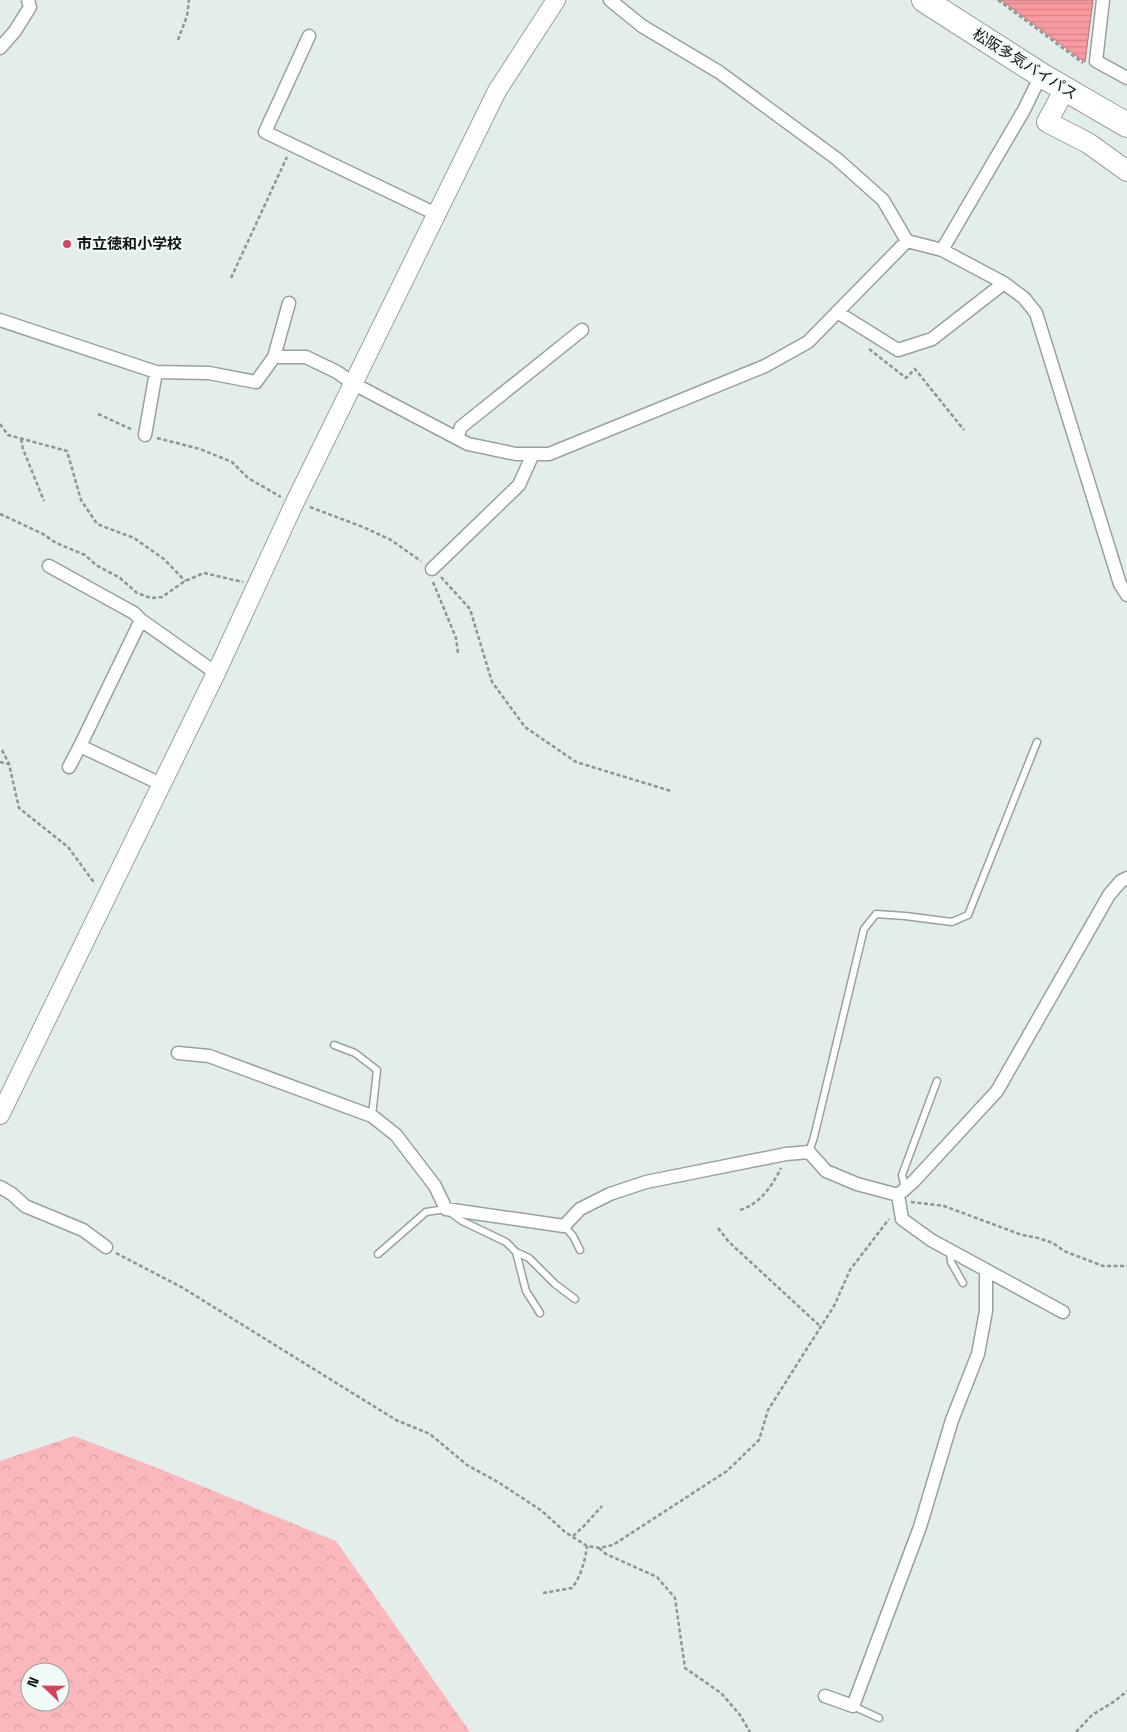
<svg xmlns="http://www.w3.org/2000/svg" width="1127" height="1732" viewBox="0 0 1127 1732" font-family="'Space Grotesk','Noto Sans JP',sans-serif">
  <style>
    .forest { fill: url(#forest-crowns); fill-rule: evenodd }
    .water { fill: url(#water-rules); stroke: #b37276 }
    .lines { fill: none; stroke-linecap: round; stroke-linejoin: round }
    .lane-casing { stroke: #98a19e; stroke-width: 9 }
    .street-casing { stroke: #98a19e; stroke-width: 15 }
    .secondary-casing { stroke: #98a19e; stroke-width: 20 }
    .primary-casing { stroke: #98a19e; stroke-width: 22 }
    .highway-casing { stroke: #98a19e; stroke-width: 26 }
    .path { stroke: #8e9593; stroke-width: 2.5; stroke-dasharray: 4 2.5; stroke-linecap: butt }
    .lane { stroke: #fff; stroke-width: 6 }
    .street { stroke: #fff; stroke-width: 12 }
    .secondary { stroke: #fff; stroke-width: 18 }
    .primary { stroke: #fff; stroke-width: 20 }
    .highway { stroke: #fff; stroke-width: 24 }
    .poi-dot { fill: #d4445b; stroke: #f1fbf7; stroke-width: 2 }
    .labels { text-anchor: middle; stroke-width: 4; stroke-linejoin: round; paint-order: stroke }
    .street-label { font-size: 15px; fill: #101312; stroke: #f1fbf7 }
    .poi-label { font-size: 15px; font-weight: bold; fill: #101312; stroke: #f1fbf7; text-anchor: start }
  </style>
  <defs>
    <pattern id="forest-crowns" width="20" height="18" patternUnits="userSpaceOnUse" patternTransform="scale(1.25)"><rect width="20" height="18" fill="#fbb8bc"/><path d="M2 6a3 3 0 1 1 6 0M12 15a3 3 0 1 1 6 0" fill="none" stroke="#d69da1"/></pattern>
    <pattern id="water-rules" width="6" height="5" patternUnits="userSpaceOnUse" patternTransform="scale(1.25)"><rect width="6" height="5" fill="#f99aa1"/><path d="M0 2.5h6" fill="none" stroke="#d4848a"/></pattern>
  </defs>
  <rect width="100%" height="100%" fill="#e3edea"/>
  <path class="forest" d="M74 1436 160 1469 336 1541 470 1732H0V1461ZM30 1672H60V1702H30Z"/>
  <path class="water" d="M1001 0H1093L1085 62Z"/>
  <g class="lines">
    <defs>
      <path id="lane" d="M334 1045 355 1053 377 1070 372 1116
        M809 1152 814 1137 864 929 876 914 905 916 952 922 968 915 1037 742
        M905 1188 902 1175 937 1081
        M564 1226 573 1236 580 1250
        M950 1251 951 1262 963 1283
        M516 1252 526 1291 540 1313
        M378 1254 426 1212 446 1209 462 1221 506 1242 516 1252 529 1258 555 1284 575 1299
        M853 1706 879 1718"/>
      <path id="street" d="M610 0 642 26 719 72 837 159 883 200 907 241 942 250 1004 283 1024 298 1036 313 1120 584 1127 595
        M1103 0 1096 61 1127 78
        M309 36 265 132 436 214
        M0 48 15 31 30 7 28 0
        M942 250 1024 110 1041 75
        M837 312 898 350 932 339 1004 283
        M0 320 156 372 209 373 256 382 274 357H306L337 372 354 384 468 444 516 454H549L765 366 808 342 907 241
        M274 357 289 303
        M145 435 156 372
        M457 438 461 427 582 330
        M49 566 134 613 141 620
        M432 569 519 485 533 454
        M80 746 141 620 216 673
        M69 767 80 746 161 784
        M178 1053 209 1056 372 1116 396 1135 435 1186 446 1209 564 1226 580 1209 610 1194 646 1182 786 1154 809 1152 826 1171 857 1184 898 1195
        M0 1187 12 1194 25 1206 83 1230 106 1247
        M898 1195 914 1181 997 1091 1109 895 1121 881 1127 878
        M898 1195 902 1219 931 1240 1063 1312
        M825 1696 853 1706 920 1527 952 1420 978 1354 986 1311V1271"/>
      <path id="secondary" d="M0 1115 216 673 295 502 497 91 556 0"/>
      <path id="primary" d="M1065 89 1047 122 1088 143 1127 171"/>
      <path id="highway" d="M924 0 1041 75 1127 125"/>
    </defs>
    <use href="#lane" class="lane-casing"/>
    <use href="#street" class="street-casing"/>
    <use href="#secondary" class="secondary-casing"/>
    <use href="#primary" class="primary-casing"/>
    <use href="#highway" class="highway-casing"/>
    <path class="path" d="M998 0 1083 63
      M178 40 187 16 189 0
      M231 278 287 157
      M869 349 906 378 915 369 964 430
      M98 414 133 430
      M0 424 8 435 67 451 81 500 97 524 134 538 164 559 185 581
      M157 438 200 449 232 462 248 478 281 497
      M21 439 23 449 44 501
      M310 507 363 527 391 540 421 561
      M0 514 43 534 56 543 85 555 96 565 120 578 137 593 151 598 162 597 185 581 204 573 243 582
      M441 577 470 609 492 682 525 727 576 762 671 791
      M433 582 456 638 458 653
      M2 750 9 764 19 808 68 847 95 884
      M0 762 9 764
      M911 1202 944 1206 1022 1235 1038 1238 1053 1243 1064 1251 1103 1266H1127
      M740 1210C760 1204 772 1186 781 1168
      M718 1228 729 1242 821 1327
      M116 1253 183 1288 396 1420 430 1434 467 1465 498 1482 542 1511 565 1532 587 1546 599 1548 613 1545 727 1471 759 1440 768 1410 834 1306 850 1270 889 1219
      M573 1536 584 1526 602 1506
      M599 1548 606 1554 657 1577 675 1598 685 1668 721 1693 740 1715 750 1732
      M543 1593 572 1588C581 1576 585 1561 587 1546
      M1076 1732 1092 1715 1115 1701 1127 1691"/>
    <use href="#lane" class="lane"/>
    <use href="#street" class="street"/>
    <use href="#secondary" class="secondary"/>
    <use href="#primary" class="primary"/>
    <use href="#highway" class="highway"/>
  </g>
  <circle class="poi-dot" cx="67" cy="244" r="5"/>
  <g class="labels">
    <g class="street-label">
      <text transform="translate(1025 64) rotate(32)" y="5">松阪多気バイパス</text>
    </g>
    <g class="poi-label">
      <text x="77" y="249">市立徳和小学校</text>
    </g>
  </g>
  <g transform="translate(45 1687) rotate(292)"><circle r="24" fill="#f1fbf7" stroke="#979e9b"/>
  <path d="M0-4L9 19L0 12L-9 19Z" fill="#d4445b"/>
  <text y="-8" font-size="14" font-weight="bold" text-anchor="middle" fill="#101312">N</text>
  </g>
</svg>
